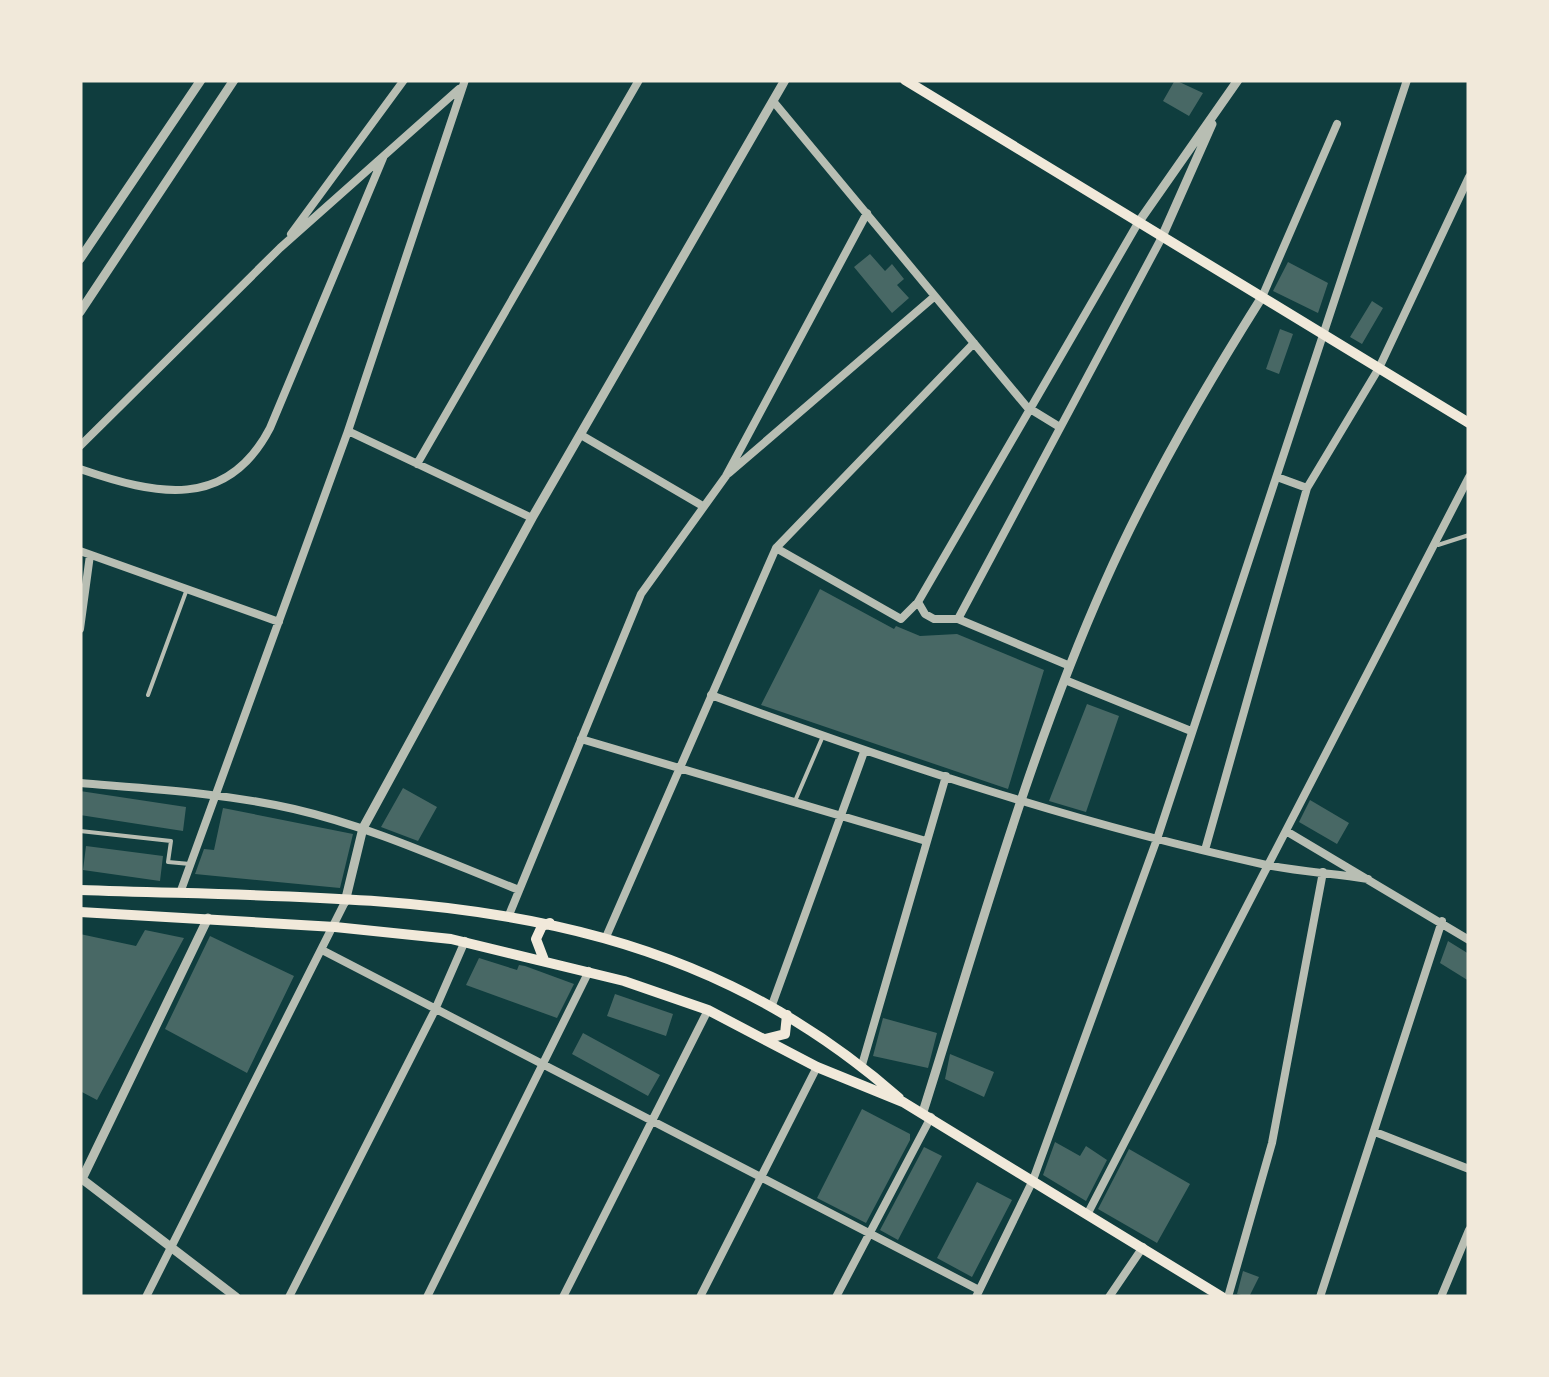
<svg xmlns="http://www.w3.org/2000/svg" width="1549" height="1377" viewBox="0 0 1549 1377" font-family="'DejaVu Sans',sans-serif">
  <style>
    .building { fill: #486865 }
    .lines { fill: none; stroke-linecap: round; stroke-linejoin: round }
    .service { stroke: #b8beb3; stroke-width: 4 }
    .minor { stroke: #b8beb3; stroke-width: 8 }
    .tertiary { stroke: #b8beb3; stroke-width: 9 }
    .secondary { stroke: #f1e9da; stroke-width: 10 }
  </style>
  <rect width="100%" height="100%" fill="#0f3d3e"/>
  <path class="building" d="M1175 80 1203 93 1189 116 1163 101Z
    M870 254 885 271 892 264 904 279 897 285 909 298 892 313 854 267Z
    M1288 262 1328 283 1318 313 1273 291Z
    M1372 301 1383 308 1362 344 1350 337Z
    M1280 329 1293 334 1279 374 1266 369Z
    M820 589 894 629 896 626 920 636 957 634 1044 670 1008 789 761 705Z
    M1087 704 1119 716 1086 812 1049 801Z
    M403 788 437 807 418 841 381 827Z
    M80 791 186 807 183 831 80 815Z
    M1310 800 1349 823 1337 844 1299 822Z
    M223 808 353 834 340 888 195 874 204 849 214 850Z
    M86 846 163 856 160 881 83 870Z
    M145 930 184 938 97 1100 80 1091V934L136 946Z
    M210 936 294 976 247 1073 165 1029Z
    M1448 941 1469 954V981L1440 963Z
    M479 958 517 970 519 965 525 966 574 984 557 1018 466 985Z
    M615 994 673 1014 666 1036 607 1016Z
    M883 1018 937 1033 928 1068 873 1056Z
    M583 1033 660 1075 648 1096 572 1054Z
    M950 1054 994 1072 984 1097 945 1079Z
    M862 1109 910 1134V1140L866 1223 817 1198Z
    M1055 1142 1080 1156 1086 1146 1107 1160 1086 1201 1043 1175Z
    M924 1147 942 1156 898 1240 880 1230Z
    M1129 1149 1190 1184 1157 1243 1098 1209Z
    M977 1182 1012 1200 972 1277 937 1258Z
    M1243 1271 1259 1277 1249 1297 1237 1294Z"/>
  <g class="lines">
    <path class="service" d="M1438 545 1469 535
      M148 695 187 589
      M795 801 823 736
      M80 831 171 841 168 862 190 864"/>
    <path class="minor" d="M773 101 1027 407 1058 426
      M291 234 404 80
      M1262 297 1337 124
      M348 431 532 518
      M581 435 701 505
      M80 446 280 248 459 89
      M417 464 639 80
      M80 469C156 495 227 511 270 428L383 158
      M729 473 935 296
      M1277 477 1307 488
      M776 548 901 619 918 602 1138 223
      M80 551 279 622
      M918 602 925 614 934 619H958L1070 666
      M958 619 1161 239
      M80 629 90 555
      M1065 680 1191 731
      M711 695C892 762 1074 823 1262 864 1297 872 1333 873 1368 879
      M581 739 926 841
      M80 783C152 789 224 793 294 809 372 827 445 861 519 890
      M1286 831 1469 940
      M1205 850 1307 488 1379 368 1469 177
      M180 893 348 431 465 80
      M509 915 641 594 726 476 867 213
      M606 937 776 548 974 343
      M322 950 979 1290
      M772 1005 864 752
      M862 1065 946 776
      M1375 1132 1469 1169
      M1088 1213 1469 477
      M146 1297 345 902
      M289 1297 434 1012 465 941
      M427 1297 589 971
      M563 1297 708 1010
      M700 1297 817 1067
      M836 1297 931 1117
      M976 1297 1033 1180 1157 839 1407 80
      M1109 1297 1143 1247
      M1228 1297 1272 1143 1323 872
      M1320 1297 1442 921
      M1441 1297 1469 1230"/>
    <path class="tertiary" d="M1138 223 1238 80
      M1161 239 1212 124
      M80 259 201 80
      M80 312 234 80
      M345 902 363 828 532 518 785 80
      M208 918 82 1179 236 1297
      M923 1112C979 935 1029 752 1105 582 1149 483 1204 389 1262 297"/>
    <path class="secondary" d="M905 80 1469 423
      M80 890C385 901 654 883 899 1098
      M80 912 335 927 451 939 624 981 708 1010 817 1067 903 1102 1222 1297
      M544 960 536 939 542 926 550 923
      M765 1039 785 1034 787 1015"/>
  </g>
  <rect width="1549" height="1377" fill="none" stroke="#f1e9da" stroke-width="165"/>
</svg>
